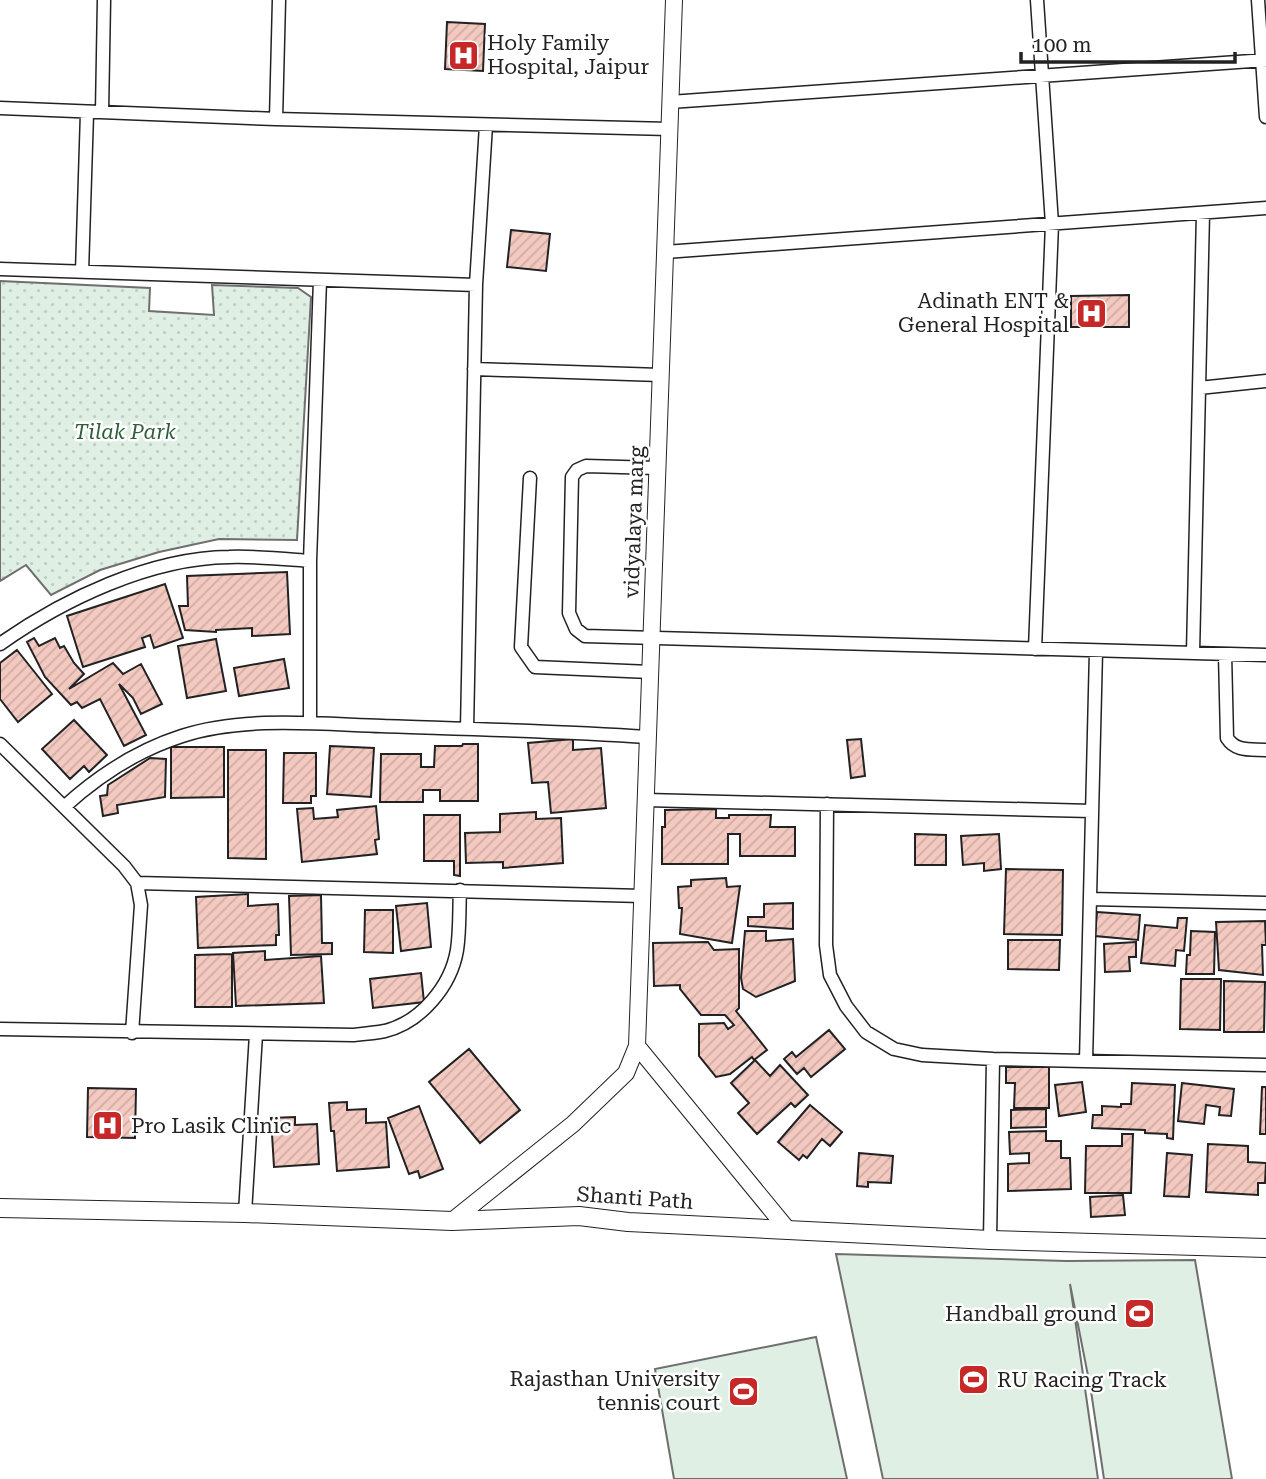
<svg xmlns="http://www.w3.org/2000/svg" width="1266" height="1479" viewBox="0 0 1266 1479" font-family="'Roboto Serif',serif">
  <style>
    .park { fill: url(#park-dots); stroke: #6f6f6f; stroke-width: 2 }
    .pitch { fill: #e0efe3; stroke: #6f6f6f; stroke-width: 2 }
    .building { fill: url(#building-hatch); stroke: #222; stroke-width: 2 }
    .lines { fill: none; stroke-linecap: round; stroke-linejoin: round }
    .minor-casing { stroke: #222; stroke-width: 15 }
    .tertiary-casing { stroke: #222; stroke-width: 18 }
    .secondary-casing { stroke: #222; stroke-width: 20 }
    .minor { stroke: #fff; stroke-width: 12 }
    .tertiary { stroke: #fff; stroke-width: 16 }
    .secondary { stroke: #fff; stroke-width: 18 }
    .labels { text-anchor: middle; stroke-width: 5; stroke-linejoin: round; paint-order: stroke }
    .poi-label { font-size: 21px; fill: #222; stroke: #fff; text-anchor: start }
    .park-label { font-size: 21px; font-style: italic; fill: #2f5e38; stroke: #fff }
    .street-label { font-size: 21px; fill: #222; stroke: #fff }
  </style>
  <defs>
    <pattern id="park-dots" width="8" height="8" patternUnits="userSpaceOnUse" patternTransform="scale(1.75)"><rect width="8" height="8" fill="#e0efe3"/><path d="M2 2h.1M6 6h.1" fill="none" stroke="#c0cdc2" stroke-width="1.8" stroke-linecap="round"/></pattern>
    <pattern id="building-hatch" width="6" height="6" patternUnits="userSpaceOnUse" patternTransform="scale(1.75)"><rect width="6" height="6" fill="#f3c9c0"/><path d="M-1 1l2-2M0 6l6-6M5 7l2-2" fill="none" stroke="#d0aca5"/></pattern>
  </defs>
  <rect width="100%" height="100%" fill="#fff"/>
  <path class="park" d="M0 281 150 288 149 311 214 315 212 285 298 288 311 297 297 540 219 539 159 552 100 570 51 595 26 565 0 581Z"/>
  <path class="pitch" d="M836 1254 1066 1261 1195 1260 1232 1479H1104L1091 1391 1070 1284 1098 1479H883Z
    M816 1337 847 1479H674L655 1369Z"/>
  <path class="building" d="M447 22 485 24 483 71 445 69Z
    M511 230 550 234 546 271 507 267Z
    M1129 295V327H1071V296Z
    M287 572 290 634 252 636V628L216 630V632L185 630 179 606H188L187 576Z
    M165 584 183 638 154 648 150 635 142 638 145 647 83 667 67 616Z
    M34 638 39 646 55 638 60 648 64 646 74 663 84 674 69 689 113 663 123 674 141 664 162 704 141 714 133 698 119 684 146 735 124 746 100 699 82 708 77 702 71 705 45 677 27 642Z
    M216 639 226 691 187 698 178 646Z
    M17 650 52 694 18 722 0 699V663Z
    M284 659 289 688 239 696 234 668Z
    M74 720 107 755 89 772 84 766 70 779 42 749Z
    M573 739V750L601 748 606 808 551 813 548 782 532 783 528 743Z
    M861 739 865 776 851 778 847 740Z
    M463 744H478V801H440V790H423V802H380L381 754H421V767H434L435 746H462Z
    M330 746 374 748 371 797 327 794Z
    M171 747H224V797L171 798Z
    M228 750H266V859L228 858Z
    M284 753H316V796H311V803H283Z
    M150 758 166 759 165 797 117 805 118 813 103 816 100 796 107 795 108 785Z
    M376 806 379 839 375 840 377 854 302 862 297 809 313 808 314 819 338 817 337 810Z
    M716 809V818H729V815H771L770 827H795V856H740V834H728V864H662V827H665V810Z
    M536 812V819L561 818 563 863 503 868V862L466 863 465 833 500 832V814Z
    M424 815H460V876L454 875V861H424Z
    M915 834 946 835V865H915Z
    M999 834 1001 869 984 871V863L963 865 961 836Z
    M1006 869 1063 870 1062 935 1004 934Z
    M726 878 727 887 740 886 732 943 680 934 682 908H679L678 887 691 886V880Z
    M248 894V906L278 904 279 935H276V945L198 948 196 897Z
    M321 895 322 943H332V954L291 955 289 896Z
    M427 903 431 947 401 951 396 906Z
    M793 903V929L748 926V917H764V904Z
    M365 910H393V953L364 952Z
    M1097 912 1140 915 1138 940 1095 936Z
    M1178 918H1187L1184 951 1176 950 1175 966 1141 963 1145 925 1177 928Z
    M1265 921 1266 945H1262L1263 975 1219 970 1216 922Z
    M745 931H766V941L793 939 795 981 756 997 743 989 741 978Z
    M1191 931 1215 932 1214 974H1186L1187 955H1190Z
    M1008 940H1060L1059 970 1008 969Z
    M708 942 714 950 739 949V1008L736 1011 767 1050 754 1060 752 1057 730 1074 716 1077 699 1056V1024L724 1023 728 1029 734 1025 725 1015H701L680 989V985L654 986 653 943Z
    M1136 942V957H1129L1130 971 1105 972 1104 944Z
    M265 951V960L321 956 324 1003 236 1006 233 953Z
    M232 954V1007H195V955Z
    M421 973 424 1002 373 1008 370 979Z
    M1181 979H1221L1220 1030 1180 1029Z
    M1224 981 1265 982 1264 1032H1224Z
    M829 1030 845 1049 811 1077 804 1068 797 1074 784 1059 792 1052 796 1057Z
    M469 1049 520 1110 480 1143 429 1082Z
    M755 1060 770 1076 780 1065 808 1095 795 1107 791 1103 757 1134 738 1113 749 1103 731 1083Z
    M1006 1067H1049V1108H1014L1015 1083H1006Z
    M1082 1082 1086 1112 1059 1116 1055 1085Z
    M1132 1083 1175 1085 1173 1139 1167 1138V1134L1145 1133V1130L1092 1128 1093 1115H1102V1106L1121 1107V1104H1131Z
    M1182 1083 1234 1089 1231 1116 1219 1115 1220 1107 1206 1105 1204 1124 1178 1121Z
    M1262 1087H1266V1134H1260Z
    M88 1088 136 1089 135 1138 87 1137Z
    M347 1102V1110L366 1109V1123L386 1122 389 1167 337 1171 334 1131H331L329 1103Z
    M810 1105 842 1132 830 1146 822 1139 807 1158 803 1155 799 1160 778 1142Z
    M419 1106 443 1169 420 1178 418 1171 409 1174 388 1118Z
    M1046 1109V1127L1011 1128V1110Z
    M295 1117V1125L317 1124 319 1164 274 1167 271 1118Z
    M1046 1131V1141H1061V1158H1070L1071 1189 1008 1191V1164L1029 1163V1153L1010 1154 1009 1132Z
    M1122 1134H1133L1131 1193H1085L1086 1146H1122Z
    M1208 1144 1248 1146V1162L1266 1163 1265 1183H1258V1195L1206 1192Z
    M859 1153 893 1156 891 1183 868 1182V1187L857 1186Z
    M1167 1153 1192 1155 1189 1197 1164 1196Z
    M1123 1195 1125 1215 1091 1217 1090 1197Z"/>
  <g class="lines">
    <defs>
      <path id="minor" d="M1258 0 1266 117
        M670 102 1266 60
        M0 108 276 119 669 129
        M102 112 104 0
        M276 119 279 0
        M665 252 1266 208
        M0 269 476 285
        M82 272 87 113
        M474 369 660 375
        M1199 388 1266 381
        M657 468 586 466 577 470 572 477 569 613 576 629 585 636 1266 655
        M530 478 521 647 535 667 650 672
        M0 644C64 599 150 558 229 557 256 556 284 559 310 561
        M1035 649 1052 224 1037 0
        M1193 653 1203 213
        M1225 654 1227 738C1236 752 1250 749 1266 750
        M310 723V561L320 280
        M467 729 476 285 486 125
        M0 744 124 866 137 883 141 905 132 1033
        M646 800 1092 811
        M827 804 826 945 830 975 846 1006 866 1032 894 1049 922 1055 993 1059 1266 1065
        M64 807C98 776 138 750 182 736 243 716 319 724 382 726 471 729 559 731 648 737
        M137 883 642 896
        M1090 899 1266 903
        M0 1029 353 1035C363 1034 374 1033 385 1031 421 1022 451 986 457 950 460 931 459 910 460 890
        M1086 1061 1096 651
        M245 1213 256 1034
        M990 1240 993 1059"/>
      <path id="tertiary" d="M637 1046 788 1230
        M452 1221 573 1124 626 1073 637 1046 674 0"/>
      <path id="secondary" d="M0 1208 245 1213 452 1221 579 1216 628 1222 990 1240 1266 1248"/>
    </defs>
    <use href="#minor" class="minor-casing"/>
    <use href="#tertiary" class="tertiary-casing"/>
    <use href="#secondary" class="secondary-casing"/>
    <use href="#minor" class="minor"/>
    <use href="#tertiary" class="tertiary"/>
    <use href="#secondary" class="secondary"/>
  </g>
  <defs>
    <symbol id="hospital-square" viewBox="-11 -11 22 22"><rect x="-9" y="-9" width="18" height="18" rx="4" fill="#c62828" stroke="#fff"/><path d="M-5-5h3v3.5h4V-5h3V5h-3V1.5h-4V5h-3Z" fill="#fff"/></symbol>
    <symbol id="stadium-square" viewBox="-11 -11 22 22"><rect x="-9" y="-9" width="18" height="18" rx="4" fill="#c62828" stroke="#fff"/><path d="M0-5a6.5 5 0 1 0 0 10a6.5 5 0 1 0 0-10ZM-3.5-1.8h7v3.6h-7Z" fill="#fff"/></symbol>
  </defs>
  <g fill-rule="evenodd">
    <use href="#hospital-square" x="446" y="38" width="35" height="35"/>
    <use href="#hospital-square" x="1074" y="296" width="35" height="35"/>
    <use href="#hospital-square" x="90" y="1108" width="35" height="35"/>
    <use href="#stadium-square" x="1122" y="1296" width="35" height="35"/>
    <use href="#stadium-square" x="956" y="1362" width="35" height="35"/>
    <use href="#stadium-square" x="726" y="1374" width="35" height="35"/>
  </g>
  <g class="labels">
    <g class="poi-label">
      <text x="487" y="50">Holy Family<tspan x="487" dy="24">Hospital, Jaipur</tspan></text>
      <text x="1069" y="308" text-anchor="end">Adinath ENT &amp;<tspan x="1069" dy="24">General Hospital</tspan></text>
      <text x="131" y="1133">Pro Lasik Clinic</text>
      <text x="1117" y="1321" text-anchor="end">Handball ground</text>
      <text x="720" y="1386" text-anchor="end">Rajasthan University<tspan x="720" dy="24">tennis court</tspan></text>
      <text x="997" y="1387">RU Racing Track</text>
    </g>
    <g class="park-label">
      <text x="125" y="439">Tilak Park</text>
    </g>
    <g class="street-label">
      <text transform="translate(634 522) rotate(-88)" y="7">vidyalaya marg</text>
      <text transform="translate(635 1198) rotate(4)" y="7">Shanti Path</text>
    </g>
  </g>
  <path d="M1021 52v10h214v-10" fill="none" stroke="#222222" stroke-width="3.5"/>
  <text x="1032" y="52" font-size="21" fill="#222222" stroke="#ffffff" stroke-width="5" paint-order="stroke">100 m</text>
</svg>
